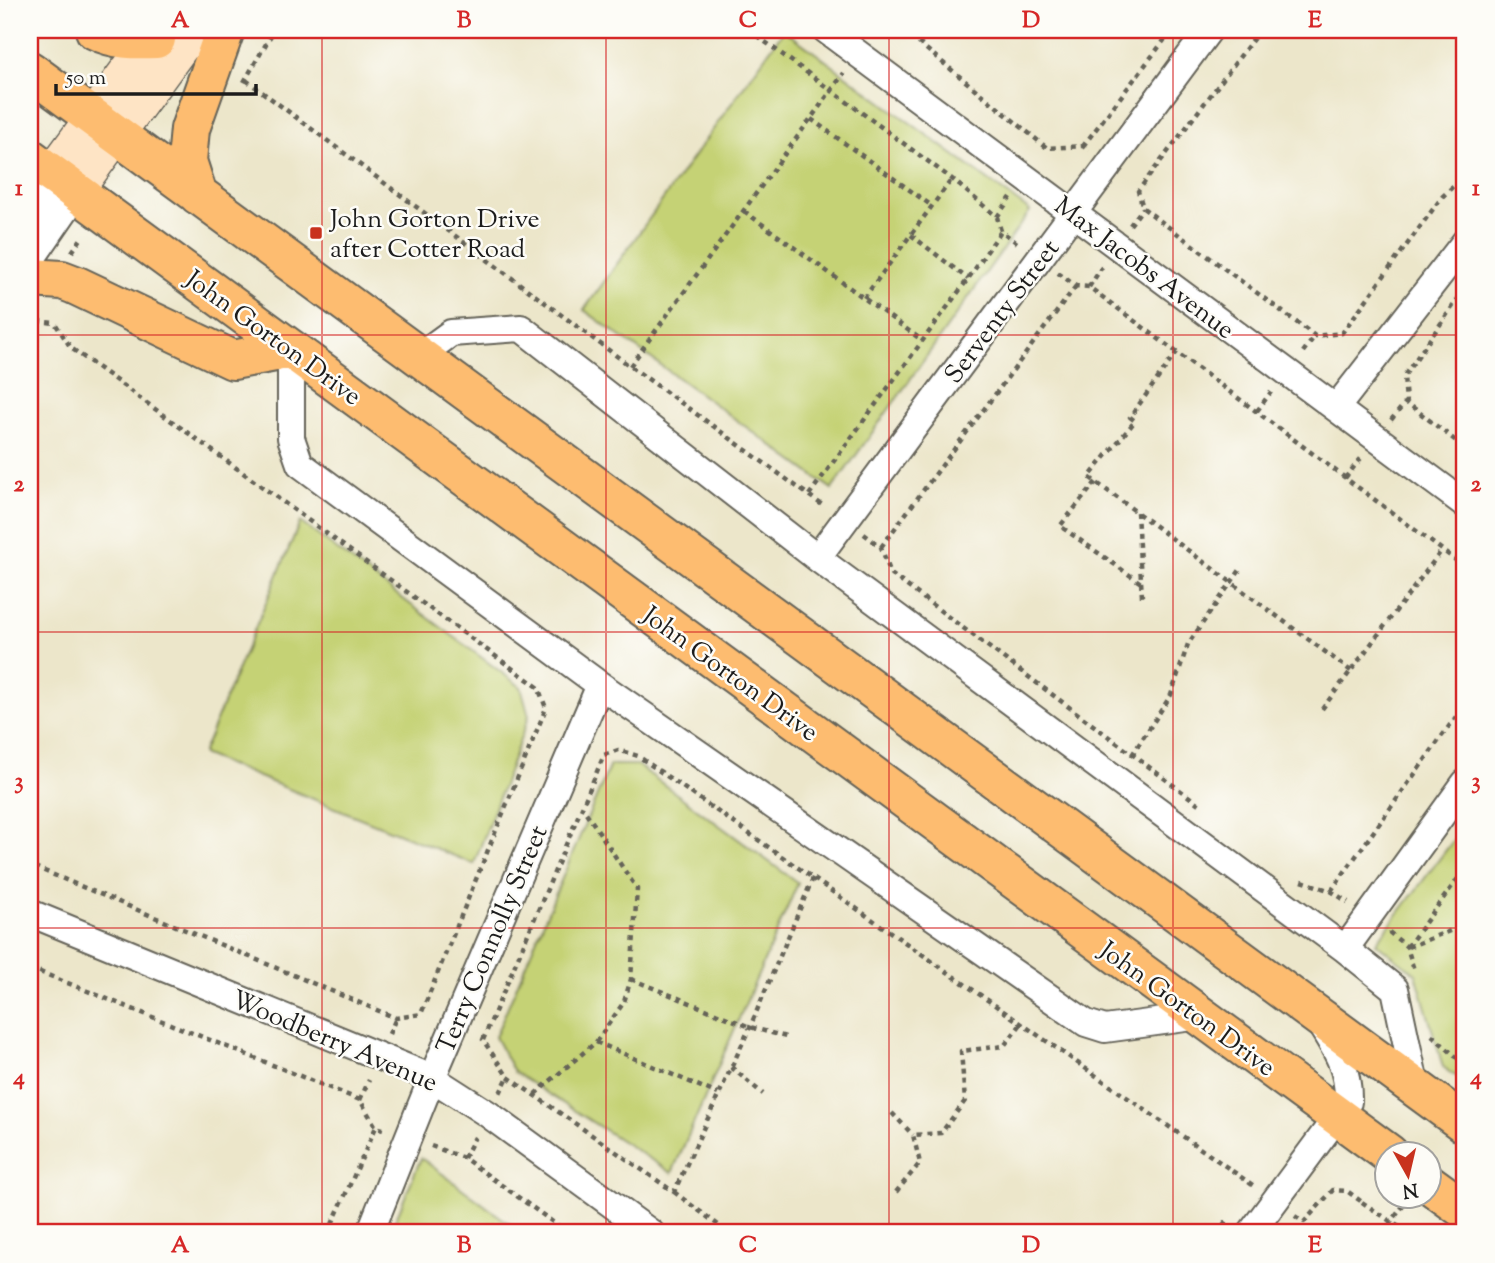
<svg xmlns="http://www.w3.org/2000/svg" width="1495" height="1263" viewBox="0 0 1495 1263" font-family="'Sorts Mill Goudy',serif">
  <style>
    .green { fill: #c5d274; stroke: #707748; stroke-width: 2 }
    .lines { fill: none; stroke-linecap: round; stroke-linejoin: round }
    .minor-casing { stroke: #656359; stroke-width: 30 }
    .tertiary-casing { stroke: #656359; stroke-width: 37 }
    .secondary-casing { stroke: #656359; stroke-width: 40 }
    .primary-casing { stroke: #656359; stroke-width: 42 }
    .path { stroke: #656359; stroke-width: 4.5; stroke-dasharray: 5 5; stroke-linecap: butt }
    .minor { stroke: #fff; stroke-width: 26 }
    .tertiary { stroke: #fff; stroke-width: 33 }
    .secondary { stroke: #fee4c5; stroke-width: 37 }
    .primary { stroke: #fdbc6f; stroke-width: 38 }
    .path-bridge { stroke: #656359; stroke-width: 4.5; stroke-dasharray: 5 5; stroke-linecap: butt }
    .grid { fill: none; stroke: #d62828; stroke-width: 2; stroke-opacity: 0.55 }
    .poi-dot { fill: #c8321e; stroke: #fdfcf7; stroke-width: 2.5 }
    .labels { text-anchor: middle; stroke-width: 5; stroke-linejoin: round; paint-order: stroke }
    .poi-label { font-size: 26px; fill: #1c1c1c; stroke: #fdfcf7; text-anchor: start }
    .street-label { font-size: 26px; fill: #1c1c1c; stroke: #fdfcf7 }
    .neatline { fill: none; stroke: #d62828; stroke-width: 2.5 }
    .grid-label { font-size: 23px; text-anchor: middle; font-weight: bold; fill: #d62828 }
  </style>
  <rect width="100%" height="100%" fill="#fdfcf7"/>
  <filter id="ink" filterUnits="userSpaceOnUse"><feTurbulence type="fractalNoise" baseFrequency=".0143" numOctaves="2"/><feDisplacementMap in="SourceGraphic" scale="14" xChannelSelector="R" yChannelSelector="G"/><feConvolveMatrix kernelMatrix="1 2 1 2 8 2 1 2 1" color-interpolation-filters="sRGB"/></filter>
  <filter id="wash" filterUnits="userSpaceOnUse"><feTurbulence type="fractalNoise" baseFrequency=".00686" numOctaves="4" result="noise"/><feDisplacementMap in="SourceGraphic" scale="28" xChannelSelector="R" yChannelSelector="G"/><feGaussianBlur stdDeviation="1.57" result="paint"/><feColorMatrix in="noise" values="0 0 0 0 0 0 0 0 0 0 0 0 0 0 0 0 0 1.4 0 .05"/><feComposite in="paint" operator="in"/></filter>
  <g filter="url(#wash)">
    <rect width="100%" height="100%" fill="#ece6ca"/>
    <path class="green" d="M784 30 1030 211 832 489 584 310Z
      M300 522 521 687 529 716 474 864 202 754Z
      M610 765H637L798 883 672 1173 514 1072 495 1037Z
      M1465 825V1082L1443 1067 1416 974 1376 943Z
      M421 1158 522 1233H390Z"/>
  </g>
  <g filter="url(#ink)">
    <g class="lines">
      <defs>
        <path id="minor" d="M826 30 1465 504
          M291 349V438L300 464 600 685 1086 1023 1105 1029 1200 1016
          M418 357 451 333 521 328 817 558 1345 949 1395 989 1416 1088
          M1336 408 1465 242
          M817 558 1209 30
          M30 913 432 1078 488 1114 651 1233
          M1345 949 1465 783
          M370 1233 432 1078 600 685
          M1251 1233 1348 1102C1349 1069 1337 1051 1320 1024"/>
        <path id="tertiary" d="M30 207 52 175
          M30 255 74 191"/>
        <path id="secondary" d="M52 175 128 72 163 30
          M74 191 192 30"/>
        <path id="primary" d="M95 30C115 40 134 40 156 39
          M30 71 1465 1124
          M30 158 1389 1154
          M198 195 187 161 190 129 225 30
          M30 278 62 280 75 285 233 360 291 349
          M1428 1183 1465 1210"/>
      </defs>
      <use href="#minor" class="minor-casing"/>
      <use href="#tertiary" class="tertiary-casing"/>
      <use href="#secondary" class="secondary-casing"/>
      <use href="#primary" class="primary-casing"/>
      <path class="path" d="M749 30 952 179 997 217 1001 231 1020 245
        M903 30 1047 148 1083 146 1089 151
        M1260 30 1138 191 1143 208 1315 336 1342 333 1442 197 1465 175
        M246 80 630 366 825 507
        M244 82 274 30
        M811 119 932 206
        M1083 146 1172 30
        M744 211 923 341
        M997 217 1011 197
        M1130 225 1143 208
        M911 235 968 279
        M72 252 83 236
        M1058 273 1076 286 1089 287 1465 567
        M1089 287 1102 267
        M1465 289 1404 376 1406 402 1465 448
        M864 298 952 179
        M30 328 37 321 55 323 71 348 538 687 546 708 421 1014 396 1018 30 865
        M1177 352 1130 417 1135 421 1089 477 1351 671
        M1303 352 1315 336
        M630 366 844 73
        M1257 411 1271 392
        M1391 420 1406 402
        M1345 478 1362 457
        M1096 482 1060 526 1141 583
        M809 495 968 279 1001 231
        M1137 512 1142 597
        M864 534 881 547 891 574 1200 805
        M881 547 1076 286
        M1322 709 1442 550
        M1132 755 1171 695 1188 644 1240 570
        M813 878 750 1027 674 1192 508 1077 483 1040 604 755 618 750 638 756 1254 1186
        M1302 881 1331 891 1348 902
        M1331 891 1465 704
        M1389 932 1407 947 1414 970
        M1407 947 1465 869
        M1408 947 1465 925
        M30 968 360 1100 376 1127 383 1129
        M631 979 750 1027 786 1037
        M389 1034 396 1018
        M1432 1035 1465 1065
        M596 1042 718 1094
        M731 1067 763 1094
        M500 1093 508 1077
        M535 1094 596 1042 624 1002 631 979 637 889 583 808
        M360 1100 369 1080
        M892 1113 913 1135
        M431 1146 464 1158 568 1233
        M464 1158 475 1137
        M674 1192 729 1233
        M896 1192 920 1163 913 1135 941 1133 965 1101 961 1051 1004 1046 1021 1024
        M1295 1216 1304 1222 1333 1190 1347 1191 1362 1202
        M328 1233 376 1127
        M1217 1233 1227 1220
        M1383 1233 1406 1202"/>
      <use href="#minor" class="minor"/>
      <use href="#tertiary" class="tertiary"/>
      <use href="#secondary" class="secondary"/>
      <use href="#primary" class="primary"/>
      <path class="path-bridge" d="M1362 1202 1408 1233"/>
    </g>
  </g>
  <path class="grid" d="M322 30V1233M606 30V1233M889 30V1233M1173 30V1233M30 335H1465M30 632H1465M30 928H1465"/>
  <rect class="poi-dot" x="309" y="226" width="14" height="14" rx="3.5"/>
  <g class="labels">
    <g class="poi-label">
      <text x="330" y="227">John Gorton Drive<tspan x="330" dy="30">after Cotter Road</tspan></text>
    </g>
    <g class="street-label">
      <text transform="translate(1145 267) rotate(37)" y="9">Max Jacobs Avenue</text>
      <text transform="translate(1001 311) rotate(-53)" y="9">Serventy Street</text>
      <text transform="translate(274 337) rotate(36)" y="9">John Gorton Drive</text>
      <text transform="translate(731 673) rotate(36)" y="9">John Gorton Drive</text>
      <text transform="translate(491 939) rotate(-67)" y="9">Terry Connolly Street</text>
      <text transform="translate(1188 1008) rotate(36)" y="9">John Gorton Drive</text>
      <text transform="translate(335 1040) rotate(23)" y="9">Woodberry Avenue</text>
    </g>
  </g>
  <rect width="1495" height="1263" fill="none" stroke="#fdfcf7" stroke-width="77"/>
  <g transform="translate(1408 1175) rotate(172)"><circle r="33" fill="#fdfcf7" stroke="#a3a29f" stroke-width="2"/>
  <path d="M0-5L12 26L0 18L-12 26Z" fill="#c8321e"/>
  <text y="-10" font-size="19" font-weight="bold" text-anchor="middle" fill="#1c1c1c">N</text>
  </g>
  <path d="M56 84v10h200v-10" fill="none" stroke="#1c1c1c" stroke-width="3.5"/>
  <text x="66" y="84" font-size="21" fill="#1c1c1c" stroke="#fdfcf7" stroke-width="5" paint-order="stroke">50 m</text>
  <rect x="38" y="38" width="1418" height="1186" class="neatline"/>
  <g class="grid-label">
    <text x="180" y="27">A</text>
    <text x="464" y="27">B</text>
    <text x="748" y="27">C</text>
    <text x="1031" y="27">D</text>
    <text x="1315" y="27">E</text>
    <text x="19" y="195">1</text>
    <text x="1476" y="195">1</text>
    <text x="19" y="491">2</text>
    <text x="1476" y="491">2</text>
    <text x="19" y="788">3</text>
    <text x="1476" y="788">3</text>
    <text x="19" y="1084">4</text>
    <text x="1476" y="1084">4</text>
    <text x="180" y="1252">A</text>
    <text x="464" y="1252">B</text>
    <text x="748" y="1252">C</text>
    <text x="1031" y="1252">D</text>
    <text x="1315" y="1252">E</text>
  </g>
</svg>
